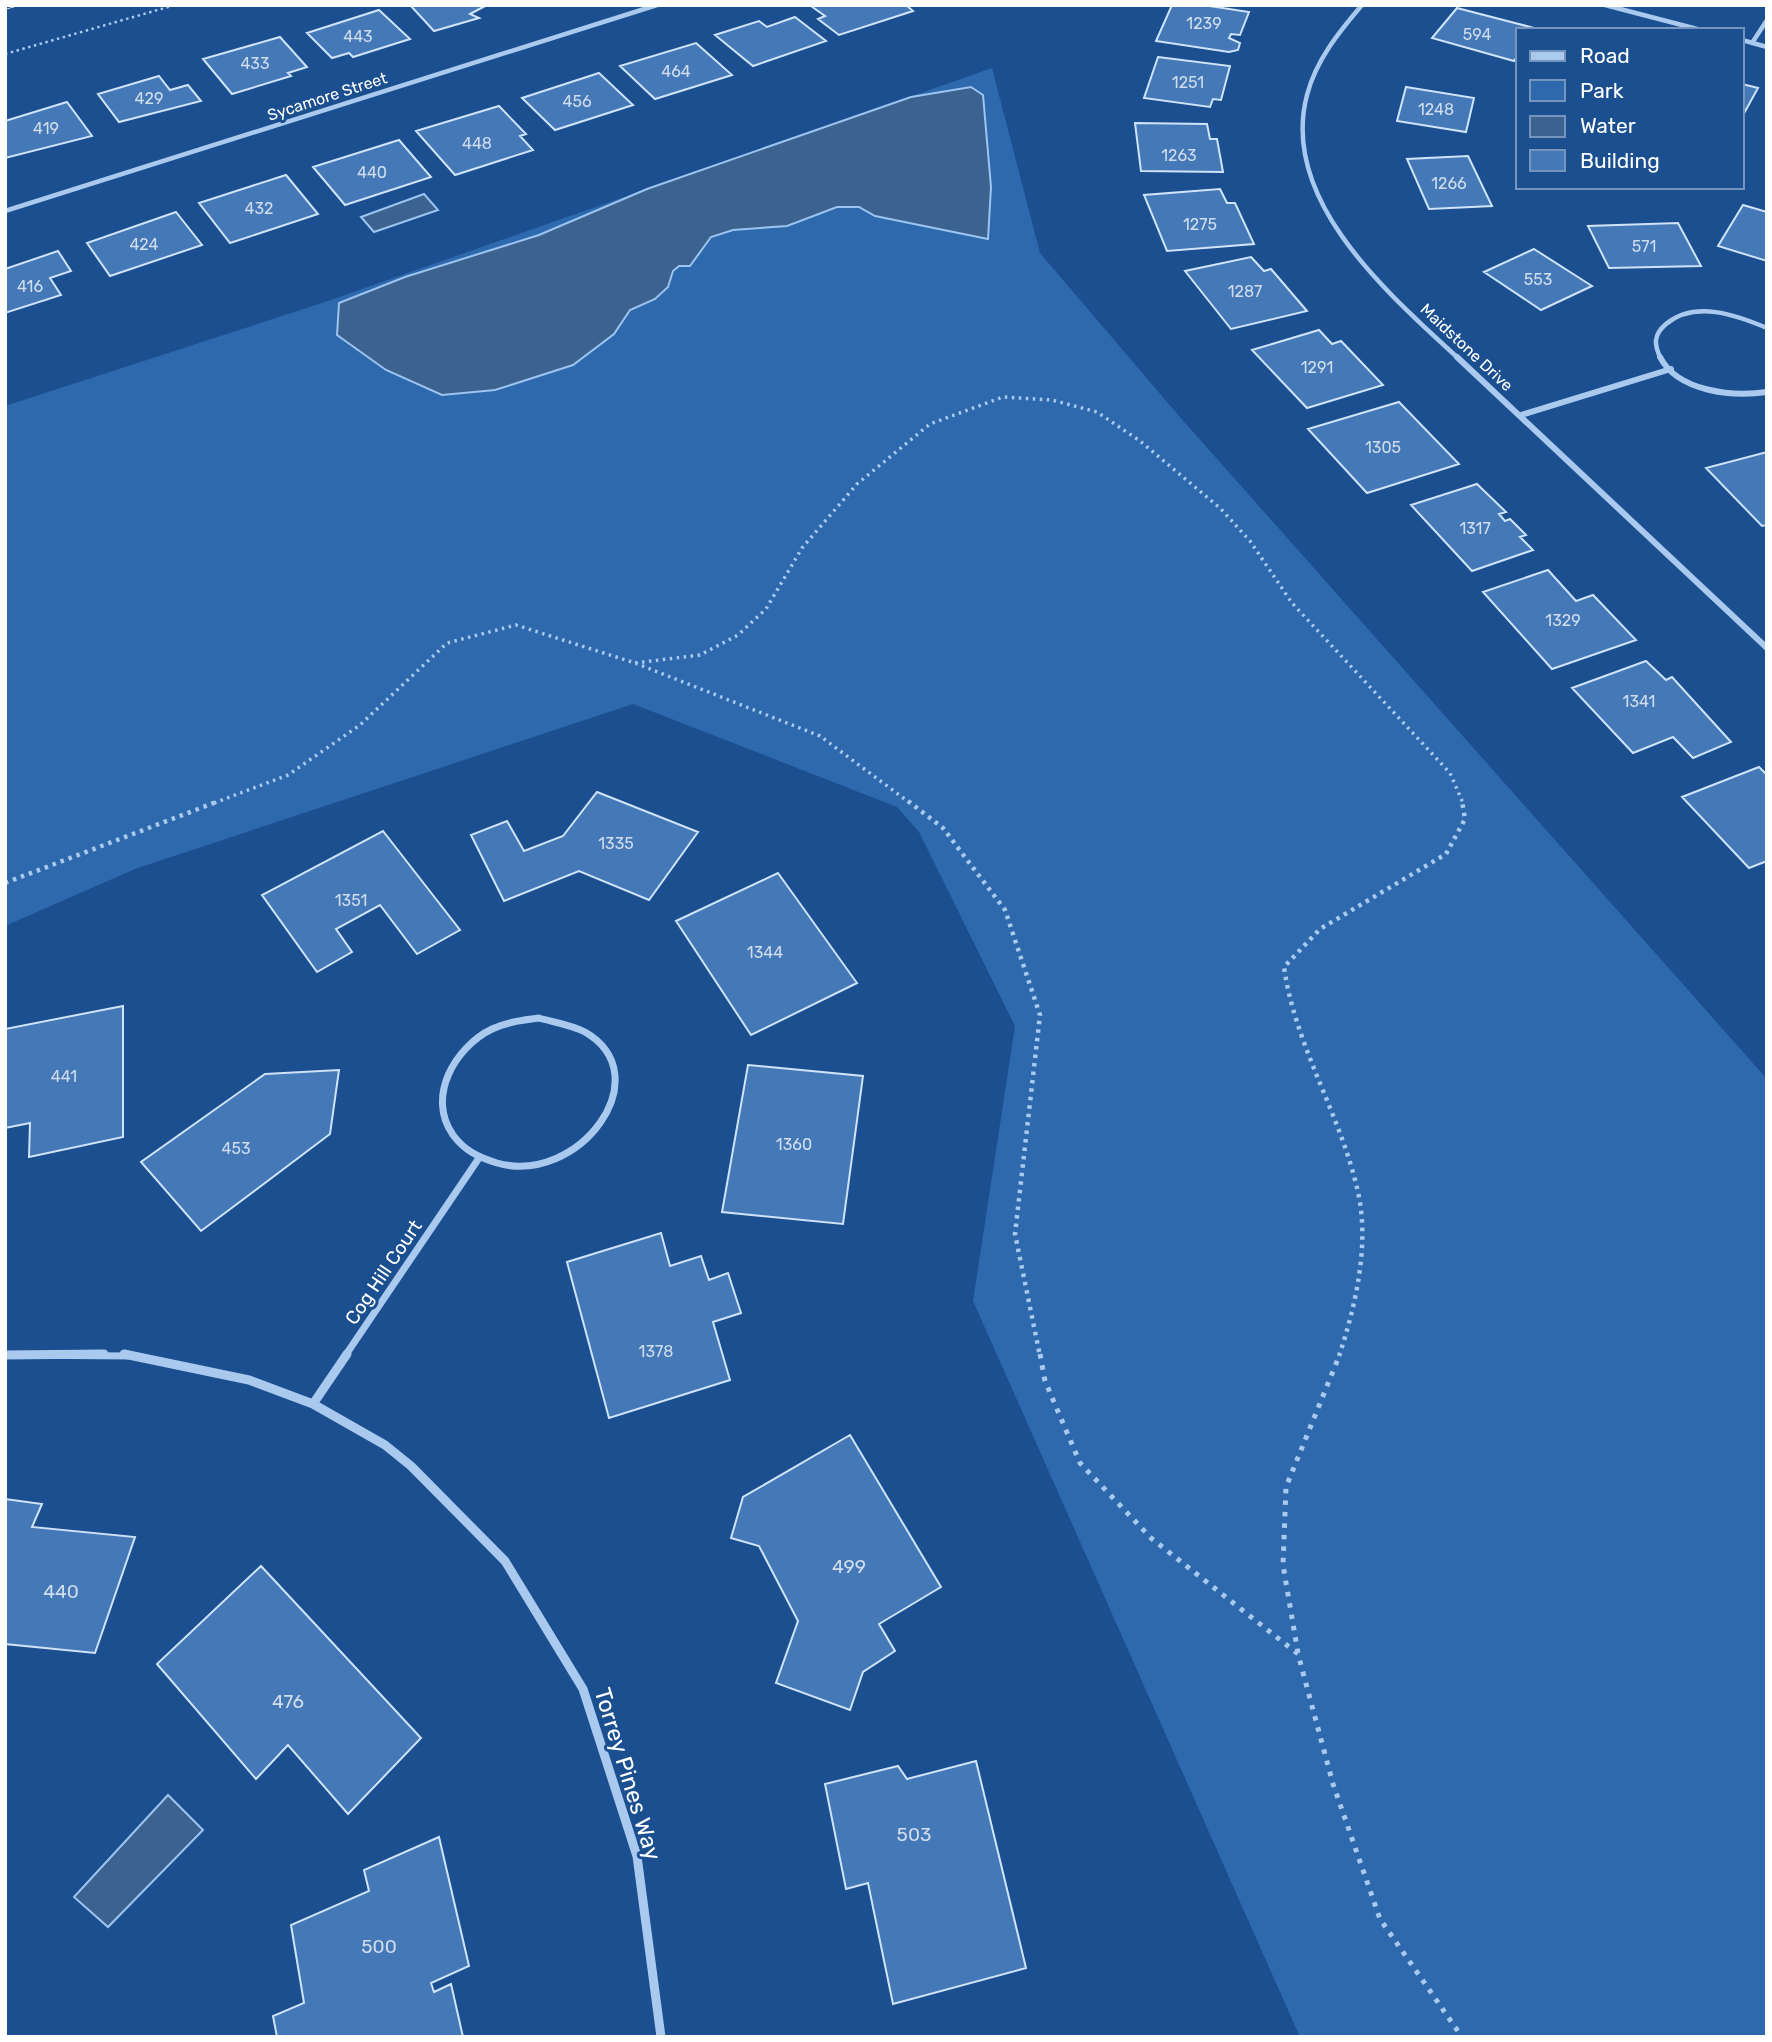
<svg xmlns="http://www.w3.org/2000/svg" width="1772" height="2042" viewBox="0 0 1772 2042" font-family="Rubik,sans-serif">
  <style>
    .green { fill: #2e69ad }
    .water { fill: #3c6290; stroke: #9cc4f0; stroke-width: 2 }
    .building { fill: #4478b7; stroke: #cfe3fa; stroke-width: 2 }
    .lines { fill: none; stroke-linecap: round; stroke-linejoin: round }
    .path-far3 { stroke: #a9c9ee; stroke-width: 2.5; stroke-dasharray: 2.5 3.5; stroke-linecap: butt }
    .path-far2 { stroke: #a9c9ee; stroke-width: 3.5; stroke-dasharray: 2.5 4.5; stroke-linecap: butt }
    .path-far1 { stroke: #a9c9ee; stroke-width: 4.5; stroke-dasharray: 3.5 5; stroke-linecap: butt }
    .path { stroke: #a9c9ee; stroke-width: 5; stroke-dasharray: 4.5 7; stroke-linecap: butt }
    .street-far3 { stroke: #a9c9ee; stroke-width: 4.5 }
    .street-far2 { stroke: #a9c9ee; stroke-width: 6 }
    .street-far1 { stroke: #a9c9ee; stroke-width: 7 }
    .street { stroke: #a9c9ee; stroke-width: 9 }
    .rail-casing { stroke: #fff; stroke-width: 5 }
    .rail { stroke: #1b4f8f; stroke-width: 3.5; stroke-dasharray: 10; stroke-linecap: butt }
    .labels { text-anchor: middle; stroke-width: 6; stroke-linejoin: round; paint-order: stroke }
    .number-label { font-size: 16px; fill: #d0dded }
    .far-street-label { font-size: 16px; fill: #fff; stroke: #1b4f8f }
    .street-label { font-size: 19px; fill: #fff; stroke: #1b4f8f }
    .near-number-label { font-size: 19px; fill: #d0dded }
    .near-street-label { font-size: 23px; fill: #fff; stroke: #1b4f8f }
  </style>
  <rect width="100%" height="100%" fill="#1b4f8f"/>
  <path class="green" d="M992 68 1040 253 1179 416 1767 1079V2037H1300L973 1301 1015 1026 919 832 897 807 633 704 135 869 5 926V406L325 302Z"/>
  <path class="water" d="M971 87 983 95 991 187 988 239 875 216 859 207H837L787 226 733 230 711 237 690 266H679L673 271 668 287 655 299 630 310 614 334 573 365 495 390 442 395 386 370 337 335 339 303 405 277 539 235 647 189 911 97Z
    M424 194 438 210 374 232 361 217Z
    M168 1795 203 1830 108 1927 74 1897Z"/>
  <path class="building" d="M410 5H487L470 14 479 18 434 31Z
    M906 5 913 11 839 35 818 19 825 16 811 6Z
    M1172 5H1203L1249 12 1240 35 1231 34 1229 38 1240 43 1238 50 1229 52 1156 41Z
    M1457 8 1538 29 1518 30V55L1514 61 1432 38Z
    M379 10 410 39 353 57 349 53 332 58 307 33Z
    M795 17 826 41 753 66 715 35 759 21 767 27Z
    M280 37 307 67 288 73 291 76 232 94 203 59Z
    M696 43 732 75 655 99 620 66Z
    M1158 57 1230 66 1221 100 1213 99 1210 107 1144 98Z
    M599 73 633 105 555 130 522 98Z
    M159 76 170 90 188 85 201 101 119 122 98 94Z
    M1742 84 1758 88 1742 117Z
    M1406 87 1474 98 1466 132 1397 121Z
    M67 102 92 136 5 158V121Z
    M499 106 526 134 520 136 533 150 455 175 416 131Z
    M1135 123 1207 124 1210 139H1217L1223 172 1141 171Z
    M399 140 431 177 345 205 313 167Z
    M1468 156 1492 206 1429 209 1407 159Z
    M286 175 318 214 230 243 199 203Z
    M1220 189 1227 203H1235L1254 244 1167 251 1144 195Z
    M1743 205 1767 212V261L1718 246Z
    M176 212 202 245 110 276 87 243Z
    M1678 223 1701 266 1609 268 1588 226Z
    M1534 249 1592 286 1541 310 1484 272Z
    M58 251 71 271 50 278 61 295 5 313V269Z
    M1251 257 1264 271 1271 269 1307 311 1231 329 1185 271Z
    M1319 330 1332 344 1341 341 1383 385 1307 408 1252 350Z
    M1399 402 1459 464 1367 493 1308 429Z
    M1767 452V525L1762 526 1706 468Z
    M1477 484 1506 512 1499 514 1505 521 1510 519 1526 535 1520 537 1533 550 1472 571 1411 505Z
    M1548 570 1576 601 1593 595 1636 640 1552 669 1483 592Z
    M1646 661 1666 680 1672 677 1731 742 1693 758 1673 737 1633 753 1572 688Z
    M1759 767 1767 775V861L1749 868 1682 797Z
    M597 792 698 832 649 900 579 871 504 901 471 835 507 821 524 851 563 836Z
    M383 831 460 930 417 954 380 905 336 929 352 952 317 972 262 895Z
    M778 873 857 983 751 1035 676 921Z
    M123 1006V1137L29 1157 30 1123 5 1128V1029Z
    M748 1065 863 1076 843 1224 722 1212Z
    M339 1070 330 1134 201 1231 141 1162 265 1074Z
    M661 1233 670 1266 701 1256 709 1280 728 1273 741 1313 713 1322 730 1380 609 1418 567 1262Z
    M850 1435 941 1587 879 1624 895 1651 863 1672 850 1710 776 1683 798 1621 759 1546 731 1538 743 1497Z
    M5 1499 42 1504 32 1527 135 1537 95 1653 5 1644Z
    M261 1566 421 1738 348 1814 288 1745 256 1779 157 1664Z
    M976 1761 1026 1968 893 2004 868 1883 846 1889 825 1784 898 1766 907 1779Z
    M439 1837 469 1966 431 1983 434 1992 451 1984 463 2037H277L273 2016 304 2003 291 1925 369 1891 364 1870Z"/>
  <g class="lines">
    <path class="path-far3" d="M5 54 175 5"/>
    <path class="path-far2" d="M635 663 700 655 738 635 766 609 802 548 857 484 930 424 1003 397 1052 400 1097 412 1140 441 1220 508 1250 541 1292 603 1450 773 1463 803
      M214 803 288 775 360 725 447 643 516 625 635 663 820 736 910 803"/>
    <path class="path-far1" d="M908 801 943 828 1005 910 1040 1015 1015 1234 1040 1356
      M5 883 219 801
      M1339 1356C1355 1308 1369 1248 1359 1197 1343 1118 1295 1047 1284 967L1320 929 1446 854 1465 819 1462 801"/>
    <path class="path" d="M1040 1354 1045 1381 1080 1463 1151 1538 1298 1654 1333 1784 1380 1919 1462 2037
      M1298 1653 1283 1565 1286 1487 1340 1354"/>
    <path class="street-far3" d="M1362 5C1339 32 1316 60 1307 95 1279 201 1390 295 1459 359
      M1605 5 1701 30
      M1742 40 1767 47
      M1752 43 1767 20
      M5 211 657 5
      M1661 359C1654 345 1653 335 1666 324 1695 300 1736 315 1767 328"/>
    <path class="street-far2" d="M1457 357 1767 648
      M1660 357C1678 392 1733 397 1767 392
      M1521 415 1671 369"/>
    <path class="street-far1" d="M539 1018C553 1022 572 1025 585 1032 661 1076 579 1186 497 1163 478 1157 465 1151 453 1135 426 1097 455 1047 492 1029 507 1022 523 1020 539 1018Z
      M5 1355 132 1356
      M345 1356 479 1158"/>
    <path class="street" d="M124 1354 249 1380 313 1404 385 1445 411 1466 505 1561 583 1689 637 1856 661 2037
      M5 1355 104 1354
      M313 1404 347 1354"/>
    <defs>
      <path id="rail" d="M5 7 13 5"/>
    </defs>
    <use href="#rail" class="rail-casing"/>
    <use href="#rail" class="rail"/>
  </g>
  <g class="labels">
    <g class="number-label">
      <text x="1204" y="29">1239</text>
      <text x="1477" y="40">594</text>
      <text x="358" y="42">443</text>
      <text x="255" y="69">433</text>
      <text x="676" y="77">464</text>
      <text x="1188" y="88">1251</text>
      <text x="149" y="104">429</text>
      <text x="577" y="107">456</text>
      <text x="1436" y="115">1248</text>
      <text x="46" y="134">419</text>
      <text x="477" y="149">448</text>
      <text x="1179" y="161">1263</text>
      <text x="372" y="178">440</text>
      <text x="1449" y="189">1266</text>
      <text x="259" y="214">432</text>
      <text x="1200" y="230">1275</text>
      <text x="144" y="250">424</text>
      <text x="1644" y="252">571</text>
      <text x="1538" y="285">553</text>
      <text x="30" y="292">416</text>
      <text x="1245" y="297">1287</text>
      <text x="1317" y="373">1291</text>
      <text x="1383" y="453">1305</text>
      <text x="1475" y="534">1317</text>
      <text x="1563" y="626">1329</text>
      <text x="1639" y="707">1341</text>
      <text x="616" y="849">1335</text>
      <text x="351" y="906">1351</text>
      <text x="765" y="958">1344</text>
      <text x="64" y="1082">441</text>
      <text x="794" y="1150">1360</text>
      <text x="236" y="1154">453</text>
      <text x="656" y="1357">1378</text>
    </g>
    <g class="far-street-label">
      <text transform="translate(327 96) rotate(-18)" y="6">Sycamore Street</text>
      <text transform="translate(1467 347) rotate(43)" y="6">Maidstone Drive</text>
    </g>
    <g class="street-label">
      <text transform="translate(383 1272) rotate(-56)" y="7">Cog Hill Court</text>
    </g>
    <g class="near-number-label">
      <text x="849" y="1573">499</text>
      <text x="61" y="1598">440</text>
      <text x="288" y="1708">476</text>
      <text x="914" y="1841">503</text>
      <text x="379" y="1953">500</text>
    </g>
    <g class="near-street-label">
      <text transform="translate(628 1774) rotate(73)" y="8">Torrey Pines Way</text>
    </g>
  </g>
  <rect width="1772" height="2042" fill="none" stroke="#ffffff" stroke-width="14"/>
  <rect x="1516" y="28" width="228" height="161" fill="#1b4f8f" stroke="#7695bc" stroke-width="2"/>
  <rect x="1530" y="51" width="35" height="10" fill="#a9c9ee" stroke="#7695bc" stroke-width="2"/>
  <text x="1580" y="63" font-size="21" fill="#ffffff">Road</text>
  <rect x="1530" y="80" width="35" height="21" fill="#2e69ad" stroke="#7695bc" stroke-width="2"/>
  <text x="1580" y="98" font-size="21" fill="#ffffff">Park</text>
  <rect x="1530" y="116" width="35" height="21" fill="#3c6290" stroke="#7695bc" stroke-width="2"/>
  <text x="1580" y="133" font-size="21" fill="#ffffff">Water</text>
  <rect x="1530" y="150" width="35" height="21" fill="#4478b7" stroke="#7695bc" stroke-width="2"/>
  <text x="1580" y="168" font-size="21" fill="#ffffff">Building</text>
</svg>
